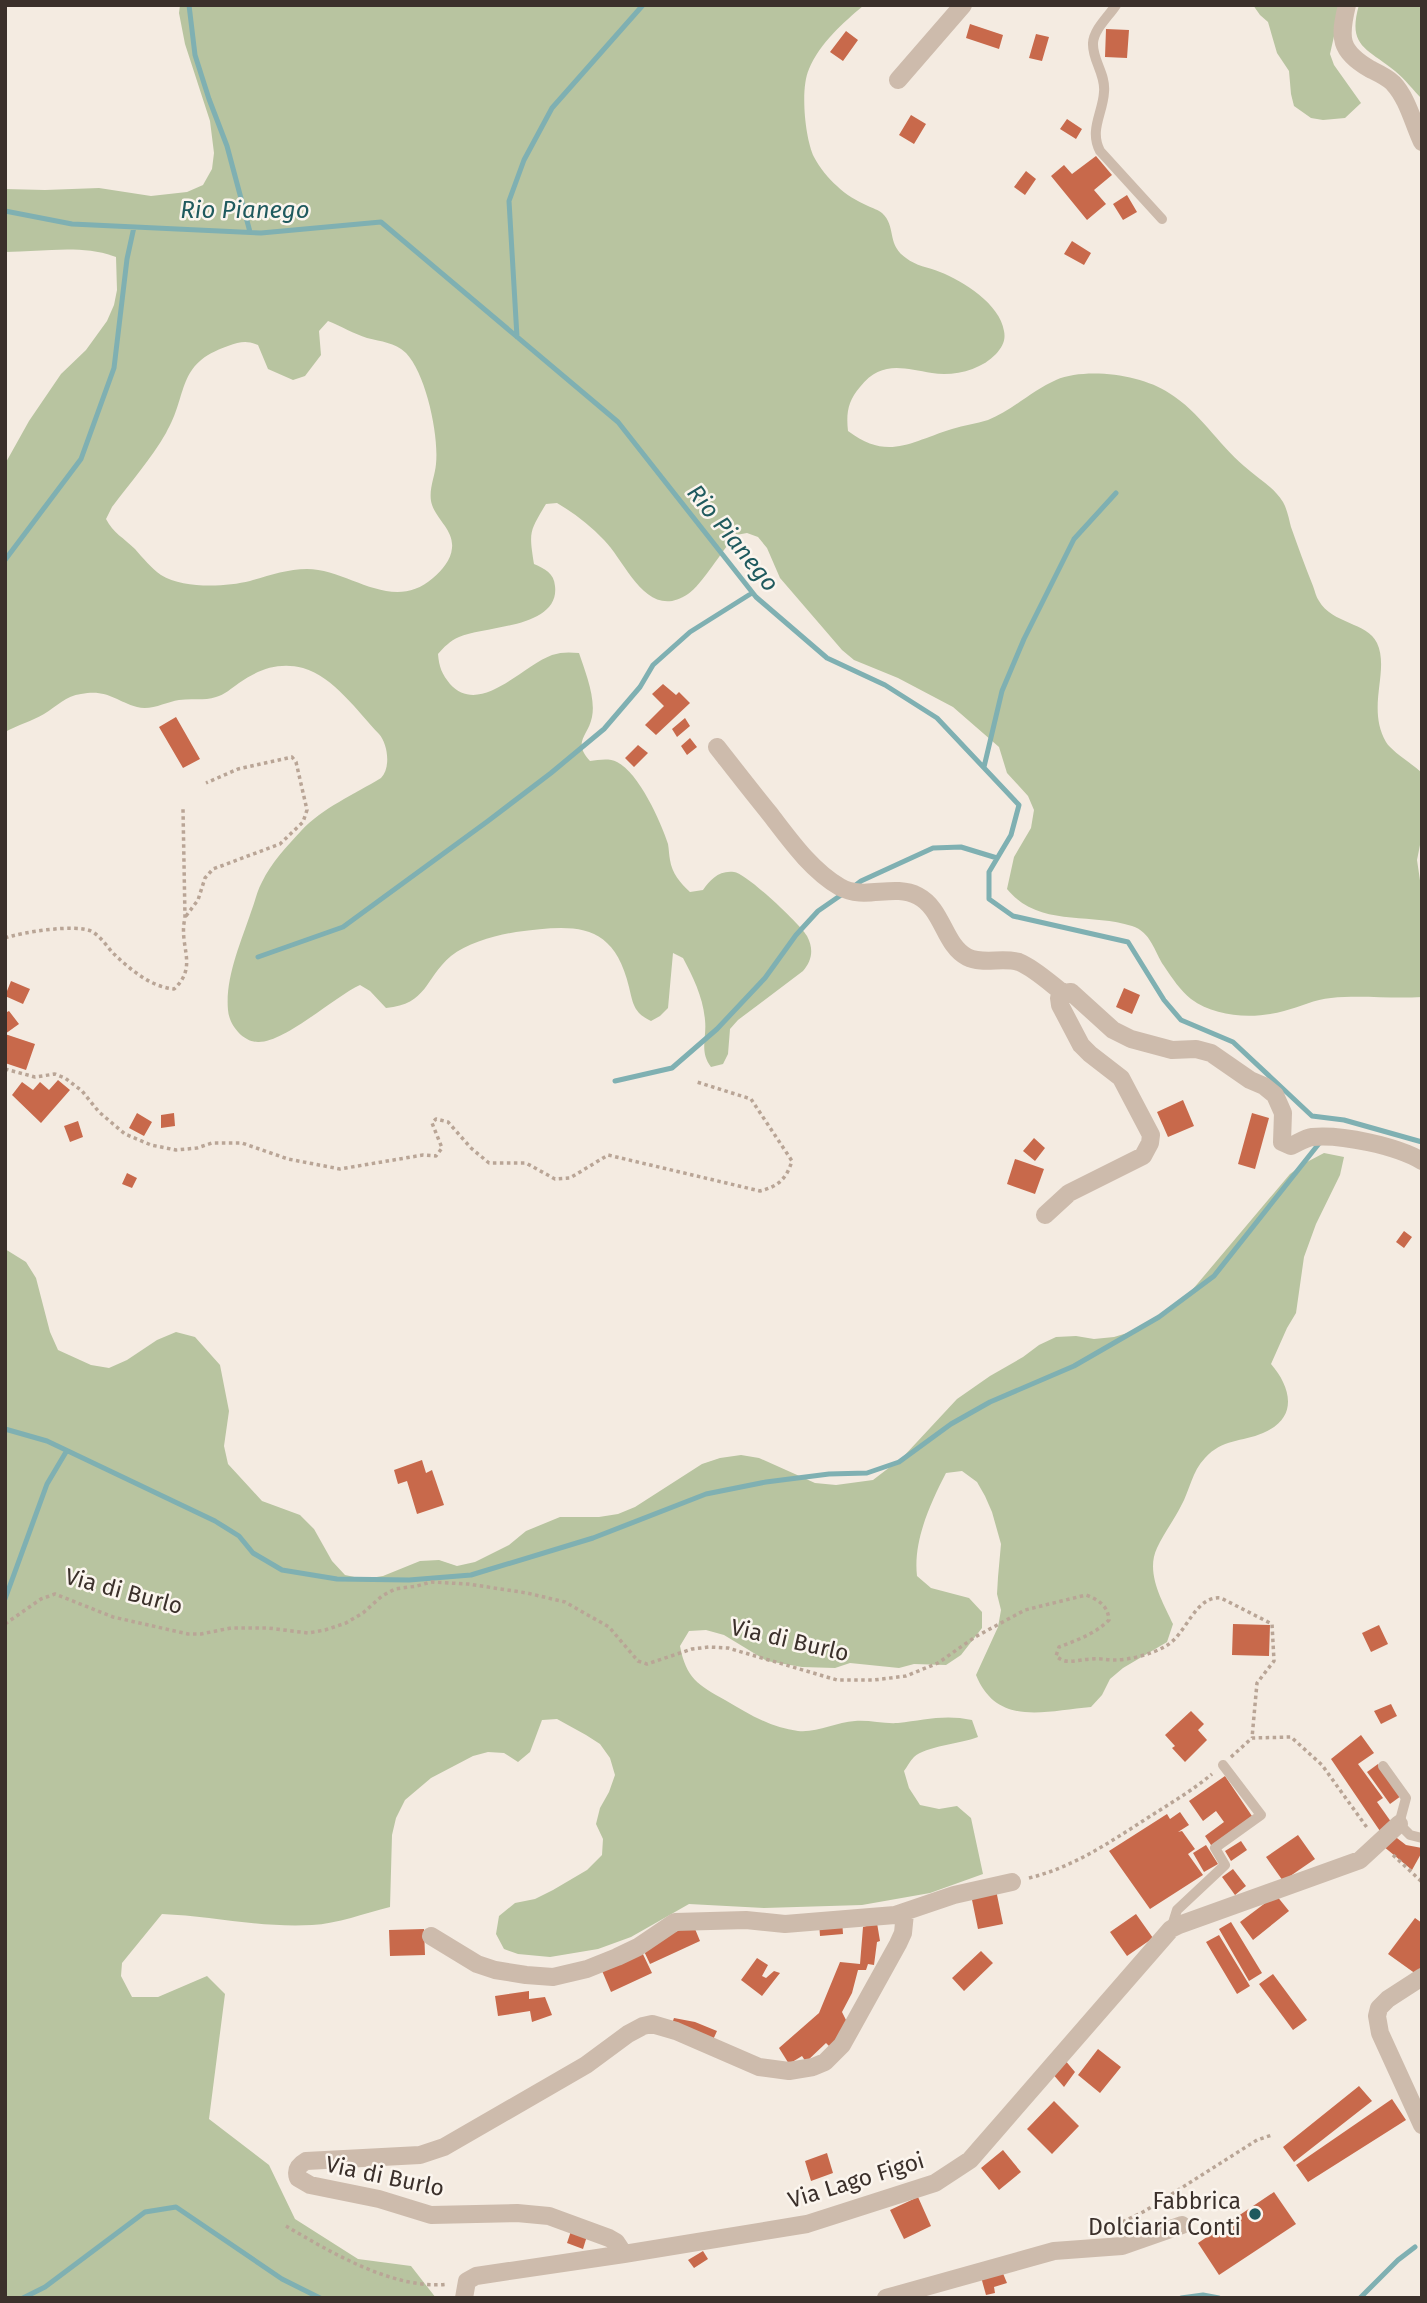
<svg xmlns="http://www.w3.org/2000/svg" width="1427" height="2303" viewBox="0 0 1427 2303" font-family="'Fira Sans',sans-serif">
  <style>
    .green { fill: #b8c4a0; fill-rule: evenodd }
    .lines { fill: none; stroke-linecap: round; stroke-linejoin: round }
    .stream { stroke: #7fb0b2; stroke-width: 5 }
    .building { fill: #c8694b }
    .path { stroke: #b9a596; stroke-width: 3.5; stroke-dasharray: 3.5 3.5; stroke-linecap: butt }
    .lane { stroke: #cdbbac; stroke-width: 10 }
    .street { stroke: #cdbbac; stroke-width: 18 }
    .poi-dot { fill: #1f5a5e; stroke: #fbf5ee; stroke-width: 2.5 }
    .labels { text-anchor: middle; stroke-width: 5; stroke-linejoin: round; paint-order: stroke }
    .street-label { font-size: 23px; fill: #3b302b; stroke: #fbf5ee }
    .poi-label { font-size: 23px; fill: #3b302b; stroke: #fbf5ee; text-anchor: end }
    .water-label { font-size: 24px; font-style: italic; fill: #1f5a5e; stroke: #fbf5ee }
  </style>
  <rect width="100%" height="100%" fill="#f4ebe1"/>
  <path class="green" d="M180 5H864C843 23 820 43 809 69 800 89 805 138 814 157 819 167 829 179 837 186 846 195 857 201 868 206 872 208 879 210 882 213 897 227 886 244 906 258 916 266 928 267 940 272 963 281 1000 304 1004 331 1006 341 1002 347 996 354 981 370 953 377 932 373 903 368 881 360 860 387 848 401 846 413 848 431 888 461 910 442 952 429 964 425 976 424 988 420 1011 411 1033 390 1056 380 1087 367 1142 375 1169 393 1200 412 1217 443 1244 466 1257 478 1273 486 1283 502 1287 509 1289 519 1291 527 1298 547 1305 566 1313 586 1315 591 1316 597 1319 601 1332 624 1367 622 1377 643 1390 671 1366 707 1386 742 1392 752 1413 764 1422 773V835L1417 860 1422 894V997C1391 999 1361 995 1331 998 1315 999 1300 1007 1284 1011 1255 1019 1217 1018 1191 999 1180 990 1172 978 1164 966 1154 951 1151 932 1132 926 1089 912 1039 928 1007 889L1014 857 1031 828 1034 810 1028 796 1007 773 999 747 953 707 898 678 854 660 842 650 780 578 767 548 758 537 747 533 736 535C722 550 702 585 688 594 647 622 626 562 604 540 590 525 574 513 557 503L546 504C529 532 529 532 534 564 545 569 554 573 555 586 560 628 485 626 459 637 450 641 444 647 438 654 439 667 442 674 450 684 480 717 522 666 552 655 561 652 569 652 579 653 585 671 596 698 592 717 588 737 572 741 590 761 599 760 609 758 617 762 639 773 661 822 668 844 669 850 669 855 670 860 672 873 680 883 690 892L703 890C710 880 719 870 734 872 746 873 800 924 807 936 814 949 812 961 803 971L738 1020 730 1029 728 1054 723 1064 711 1067C699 1051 707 1038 705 1020 703 997 693 977 683 958L673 953 668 1008 660 1016 651 1021C634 1013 633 1004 629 987 613 920 573 925 516 932 496 935 467 943 451 956 424 979 428 1004 386 1008L370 991 360 985C334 997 284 1043 258 1042 243 1042 229 1025 228 1010 225 978 241 942 251 912 255 902 257 891 262 882 271 863 287 846 301 831 322 808 355 794 381 778 391 768 388 744 379 734 358 712 334 677 303 668 279 662 259 669 239 683 232 688 224 695 216 697 204 701 191 698 179 700 166 702 151 711 137 707 115 701 108 689 81 694 66 696 57 706 44 714 32 721 18 725 5 732V464L29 421 61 374 86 350 107 321 114 305 117 290 116 257C82 244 41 252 5 252V189L45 190 99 188 151 196 187 192 203 185 212 169 214 153 210 121 185 44 179 13ZM328 321C341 326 354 334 367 338 382 342 394 342 406 353 426 374 439 435 436 464 435 476 429 488 431 501 434 518 454 529 452 548 451 560 442 570 433 578 392 614 349 569 307 569 287 569 268 576 250 581 225 587 184 589 161 575 151 568 143 558 135 549 124 538 113 533 106 519L112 507C130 483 151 459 166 433 189 394 175 364 228 346 240 342 246 340 258 345L268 369 293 380 305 376 321 355 319 331Z
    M1253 5H1341L1330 54 1334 65 1361 103 1345 118 1323 120 1311 118 1294 106 1291 94 1289 71 1277 53 1268 22 1260 15Z
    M1359 5H1422V99C1413 90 1405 79 1395 71 1367 48 1347 47 1359 5Z
    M1324 1153 1344 1157 1340 1175 1316 1224 1304 1257 1296 1313 1287 1328 1271 1364C1291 1387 1299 1418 1263 1433 1242 1442 1222 1439 1205 1458 1192 1471 1190 1490 1181 1506 1174 1520 1164 1533 1157 1548 1145 1573 1163 1602 1173 1624L1167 1642 1123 1668 1110 1679 1102 1695 1091 1707C1045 1711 997 1727 976 1675L998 1627 1001 1610 997 1594 998 1577 1001 1544 992 1512 985 1496 977 1482 962 1471 946 1473C930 1504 913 1541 917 1576L931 1588 969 1598 982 1612V1628L961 1655 946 1665 914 1664 899 1668 850 1663 835 1668 802 1667 767 1661 724 1635 706 1630 689 1631 680 1646C686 1678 698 1685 725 1700 747 1713 771 1728 798 1731 817 1733 836 1722 855 1721 870 1720 884 1724 898 1723 924 1720 945 1714 972 1720L978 1737C960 1744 926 1746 914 1757 910 1761 907 1767 904 1771L909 1788 920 1805 939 1809 957 1806 971 1818 983 1874 930 1893 862 1905 764 1908 689 1904 631 1937 598 1949 550 1957 518 1954 504 1949 496 1934 499 1916 515 1903 535 1899 553 1890 587 1870 602 1855 603 1839 596 1824 600 1808 609 1792 615 1775 610 1758 600 1744 586 1735 557 1719 542 1720 530 1752 518 1762 504 1753 488 1752 473 1756 431 1778 405 1800 396 1818 392 1835 390 1907C365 1913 337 1924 312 1925 261 1928 212 1916 162 1914L122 1963 121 1976 132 1997H158L207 1976 225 1994 209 2119 269 2165 295 2219 358 2259 411 2266 436 2298H5V1249L26 1262 36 1278 50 1332 58 1350 91 1365 109 1368 127 1360 157 1340 176 1332 195 1337 220 1365 229 1411 224 1446 228 1464 262 1501 300 1515 314 1529 332 1561 345 1575 364 1579 383 1576 420 1561 439 1560 457 1566 475 1562 509 1545 526 1531 560 1517H599L618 1514 635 1507 702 1464 720 1458 741 1455 759 1458 815 1483 836 1485 873 1480 903 1457 957 1399 990 1376 1023 1357 1039 1345 1056 1337 1076 1336 1094 1339 1114 1337 1134 1331 1168 1313 1182 1302 1290 1174 1305 1163Z"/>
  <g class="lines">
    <path class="stream" d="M189 5 195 55 209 99 227 146 250 232
      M5 211 72 224 261 233 381 222 618 422 756 597 827 658 885 685 937 718 1019 805 1011 835 989 872V899L1013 916 1128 942 1164 1000 1181 1020 1233 1042 1312 1116 1344 1120 1422 1142
      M517 337 509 201 524 160 552 108 643 5
      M5 560 81 459 114 368 127 259 134 227
      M984 767 1002 691 1024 639 1074 539 1116 493
      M852 888 861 881 933 848 961 847 997 858
      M258 957 343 927 488 821 551 773 604 729 640 687 653 665 690 632 752 593
      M615 1081 672 1068 717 1029 765 978 796 935 818 911 844 893
      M5 1429 47 1441 215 1521 239 1536 253 1553 282 1570 337 1579 409 1580 471 1575 593 1538 706 1494 766 1482 829 1474 867 1473 899 1462 951 1424 990 1402 1074 1366 1159 1317 1214 1276 1321 1141
      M5 1599 47 1484 66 1452
      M23 2298 45 2287 145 2212 176 2207 282 2279 320 2298
      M1181 2298 1203 2295 1219 2298
      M1360 2298 1398 2260 1415 2247"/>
  </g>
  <path class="building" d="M970 24 1003 35 999 49 966 38Z
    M1106 29 1129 30 1127 58 1105 57Z
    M846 31 858 40 843 61 830 52Z
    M1036 34 1049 37 1042 61 1029 58Z
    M911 115 926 124 914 144 899 135Z
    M1067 119 1082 129 1076 139 1060 129Z
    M1096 156 1112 175 1094 190 1106 204 1087 220 1051 176 1064 165 1072 174Z
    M1026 171 1036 179 1025 195 1014 187Z
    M1127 195 1137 212 1123 220 1113 204Z
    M1072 241 1091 253 1084 265 1064 254Z
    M663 684 676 695 679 692 690 703 656 735 645 725 664 706 652 694Z
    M176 717 200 759 183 768 159 727Z
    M685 718 690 726 677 737 672 729Z
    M690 738 697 747 687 755 681 746Z
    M638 745 648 753 634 767 625 758Z
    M11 981 30 989 23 1004 5 996Z
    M1124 988 1140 995 1132 1014 1116 1007Z
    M9 1011 19 1024 5 1034V1013Z
    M5 1034 35 1044 26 1070 5 1063Z
    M58 1080 70 1090 41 1123 12 1095 22 1082 33 1090 40 1082 49 1090Z
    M1183 1100 1194 1126 1168 1137 1157 1112Z
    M137 1113 152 1122 144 1136 129 1128Z
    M174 1113 175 1126 161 1128V1115Z
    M1252 1113 1269 1118 1255 1169 1238 1164Z
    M78 1121 83 1137 70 1142 64 1126Z
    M1034 1138 1045 1148 1035 1161 1023 1151Z
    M1015 1159 1044 1169 1035 1194 1007 1184Z
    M127 1173 137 1178 132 1188 122 1184Z
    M1404 1231 1412 1237 1404 1248 1396 1242Z
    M422 1460 426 1473 432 1470 444 1505 417 1514 407 1481 398 1484 394 1470Z
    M1233 1624 1270 1625 1269 1656 1232 1655Z
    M1379 1625 1388 1644 1371 1652 1362 1633Z
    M1391 1704 1397 1716 1381 1724 1374 1711Z
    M1191 1711 1204 1724 1198 1730 1207 1740 1185 1762 1172 1748 1175 1746 1165 1735Z
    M1361 1735 1374 1753 1358 1764 1383 1798 1377 1802 1394 1826 1382 1834 1331 1759Z
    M1378 1764 1401 1796 1390 1804 1367 1772Z
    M1225 1776 1254 1819 1213 1848 1205 1836 1224 1822 1216 1811 1203 1821 1189 1801Z
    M1180 1812 1189 1825 1178 1832 1182 1831 1195 1849 1188 1854 1203 1875 1150 1909 1109 1851 1167 1814 1170 1819Z
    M1298 1835 1315 1859 1283 1881 1266 1857Z
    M1393 1835 1406 1845 1422 1848V1852L1412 1870 1383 1846Z
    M1241 1841 1247 1850 1231 1861 1225 1851Z
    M1206 1845 1218 1864 1204 1872 1193 1853Z
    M1233 1869 1246 1886 1235 1895 1222 1877Z
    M996 1890 1003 1924 978 1929 971 1895Z
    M1276 1895 1289 1911 1253 1940 1240 1922Z
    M1136 1914 1153 1938 1127 1956 1110 1932Z
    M1415 1918 1422 1923V1966L1416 1974 1388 1954Z
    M842 1920 843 1934 820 1936 819 1922Z
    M1231 1922 1262 1973 1249 1981 1219 1929Z
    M877 1923 880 1941 877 1942 874 1965 868 1964 866 1970H858L852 1993 842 2012 849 2026 830 2047 826 2043 806 2062 802 2056 789 2064 779 2048 819 2013 840 1962 860 1964 863 1927Z
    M693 1924 700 1941 650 1964 642 1947Z
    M424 1929 425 1955 390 1956 389 1930Z
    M1219 1935 1250 1986 1237 1994 1206 1942Z
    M640 1948 652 1973 611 1992 600 1966Z
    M981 1951 993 1963 964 1991 952 1978Z
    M757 1958 768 1965 762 1976 766 1978 774 1971 780 1973 762 1996 741 1980Z
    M1273 1974 1307 2020 1293 2030 1259 1984Z
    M529 1991V1999L545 1997 552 2015 532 2022 530 2011 498 2016 495 1996Z
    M674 2018 695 2022 717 2031 712 2042 671 2026Z
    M1098 2049 1121 2067 1100 2093 1078 2075Z
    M1064 2059 1075 2072 1064 2087 1051 2072Z
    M1359 2086 1372 2101 1294 2162 1283 2147Z
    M1392 2099 1406 2120 1308 2182 1296 2165Z
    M1054 2101 1079 2126 1052 2154 1027 2129Z
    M1003 2150 1021 2172 999 2190 981 2168Z
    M827 2153 833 2173 811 2181 805 2161Z
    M1274 2192 1296 2224 1219 2275 1198 2243Z
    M918 2197 931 2226 904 2239 890 2210Z
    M571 2231 587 2236 583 2249 567 2243Z
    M703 2251 708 2259 694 2268 688 2260Z
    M1002 2271 1007 2283 994 2287 995 2293 986 2295 981 2277Z"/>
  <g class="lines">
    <path class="path" d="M186 916 198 900 205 878 213 869 280 844 303 822 307 810 296 762 292 757 238 769 206 783
      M5 938C22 932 75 924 91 931 101 936 107 947 114 954 131 970 151 987 174 989 199 966 178 946 185 918L183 809
      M5 1069 35 1077 55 1074 65 1078 82 1091 99 1112 125 1134 151 1145 176 1150 197 1148 212 1143H242L288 1159 340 1169 423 1155 436 1156 442 1148 432 1123 436 1119 448 1122 471 1148 489 1163H526L555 1179 570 1178 608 1155 760 1191C779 1186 786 1179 792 1161L751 1099 697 1082
      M5 1624 41 1599 55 1594 113 1617 188 1634H201L231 1628H268L308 1633 325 1630 346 1623 363 1613 382 1596 395 1589 417 1586 431 1582 468 1584 527 1593 565 1602 609 1627 638 1661 647 1664 692 1649 709 1647 728 1648 837 1680H874L906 1676 938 1663 975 1637 1025 1610 1086 1595C1099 1600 1108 1606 1109 1620 1095 1634 1077 1640 1059 1647L1056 1656C1067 1666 1078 1659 1092 1659 1099 1658 1106 1660 1114 1660 1130 1660 1152 1654 1166 1646 1187 1634 1195 1595 1221 1598L1272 1624 1274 1661 1257 1683 1252 1738
      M1231 1757 1252 1738 1291 1737 1322 1765 1368 1829
      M1393 1855 1422 1882
      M1029 1878C1074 1867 1110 1842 1149 1817 1171 1803 1193 1790 1212 1774
      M286 2226C330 2252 396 2291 448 2284
      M1110 2228 1145 2211 1257 2140 1272 2135"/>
    <path class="lane" d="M1116 5C1109 16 1094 29 1093 43 1092 60 1106 74 1104 92 1103 113 1089 130 1100 151L1162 219
      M1383 1766 1406 1798 1399 1824 1410 1835 1422 1838
      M1171 1929 1177 1910 1225 1865 1215 1848 1261 1815 1223 1765"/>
    <path class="street" d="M1347 5C1339 38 1339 51 1370 69 1378 73 1387 77 1393 83 1408 99 1413 123 1422 142
      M898 80 963 5
      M717 747C735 770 752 792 770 814 790 840 811 870 840 887 865 901 893 883 918 896 943 909 944 945 967 957 983 965 1002 957 1019 962 1034 968 1050 983 1063 993
      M1045 1215 1069 1193 1143 1156 1150 1143 1151 1135 1121 1078 1090 1054 1081 1045 1060 1005 1059 998 1063 993 1071 992 1113 1030 1131 1039 1172 1050 1196 1049 1211 1053 1250 1080 1264 1086 1275 1095 1283 1113 1282 1142 1291 1146C1298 1143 1305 1138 1312 1137 1341 1134 1397 1146 1422 1161
      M431 1936 477 1964 495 1970 526 1975 553 1977 587 1969 617 1957 638 1947 675 1922 746 1920 785 1924 895 1915 954 1895 1012 1882
      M1422 1977 1388 1999 1379 2008 1377 2016 1380 2033 1422 2125
      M624 2254 616 2242 609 2238 549 2216 517 2213 431 2215 379 2199 310 2185 298 2178C295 2169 299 2165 306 2161L420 2155 444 2147 586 2065 628 2034 643 2026 652 2024 676 2031 759 2067 789 2071 813 2067 825 2062 842 2045 898 1944 903 1933 905 1913
      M464 2298 467 2281 476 2276 624 2254 807 2224 935 2183 970 2160 1171 1929 1179 1925 1360 1860 1399 1824
      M886 2298 1054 2251 1122 2246 1182 2225"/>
  </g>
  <circle class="poi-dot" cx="1255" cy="2214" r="7"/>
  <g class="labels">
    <g class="street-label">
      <text transform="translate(124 1591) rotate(15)" y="8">Via di Burlo</text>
      <text transform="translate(790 1640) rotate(13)" y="8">Via di Burlo</text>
      <text transform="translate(385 2176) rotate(12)" y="8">Via di Burlo</text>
      <text transform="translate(856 2180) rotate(-17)" y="8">Via Lago Figoi</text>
    </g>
    <g class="poi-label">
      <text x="1241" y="2209">Fabbrica<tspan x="1241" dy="26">Dolciaria Conti</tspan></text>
    </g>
    <g class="water-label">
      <text x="245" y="218">Rio Pianego</text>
      <text transform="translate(733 538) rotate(51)" y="8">Rio Pianego</text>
    </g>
  </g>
  <rect width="1427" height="2303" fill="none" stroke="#3b302b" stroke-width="14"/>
</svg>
